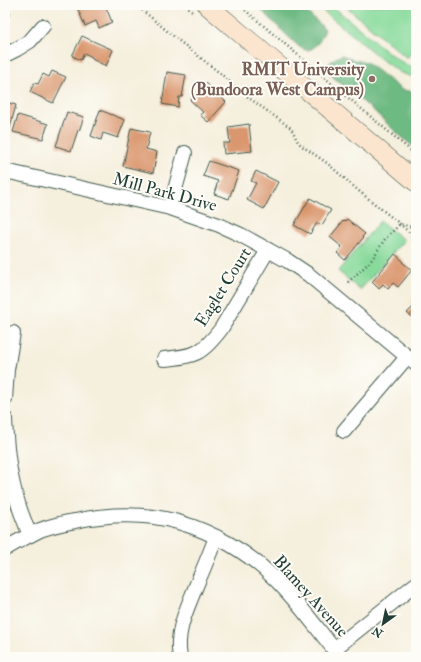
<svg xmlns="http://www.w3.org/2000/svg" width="421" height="662" viewBox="0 0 421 662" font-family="'IM FELL Double Pica',serif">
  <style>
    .green { fill: #88da9b; stroke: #548c68 }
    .forest { fill: #6eba83; stroke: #467c5c }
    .building { fill: #da976e }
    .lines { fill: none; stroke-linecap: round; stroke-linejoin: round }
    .street-casing { stroke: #3f584d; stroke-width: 16 }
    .secondary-casing { stroke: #3f584d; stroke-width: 20 }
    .path { stroke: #3f584d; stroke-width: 2.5; stroke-dasharray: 1 3; stroke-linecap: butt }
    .street { stroke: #fff; stroke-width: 14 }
    .secondary { stroke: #fce5cf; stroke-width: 19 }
    .education-dot { fill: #8d6e63; stroke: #fdfcf7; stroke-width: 1.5 }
    .labels { text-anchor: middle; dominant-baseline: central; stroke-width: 4; stroke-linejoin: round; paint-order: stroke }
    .education-label { font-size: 17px; font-weight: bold; fill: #785e54; stroke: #fdfcf7; text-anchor: end }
    .street-label { font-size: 17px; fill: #1f3d34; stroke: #fdfcf7 }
  </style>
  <rect width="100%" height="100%" fill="#fdfcf7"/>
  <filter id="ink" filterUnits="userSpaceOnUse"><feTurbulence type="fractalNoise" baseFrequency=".025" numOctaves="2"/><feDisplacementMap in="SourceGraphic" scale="8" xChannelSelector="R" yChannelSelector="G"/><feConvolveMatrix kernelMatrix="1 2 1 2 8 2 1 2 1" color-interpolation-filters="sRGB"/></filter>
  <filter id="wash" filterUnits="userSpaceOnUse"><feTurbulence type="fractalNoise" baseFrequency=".012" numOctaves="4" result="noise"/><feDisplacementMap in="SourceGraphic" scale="16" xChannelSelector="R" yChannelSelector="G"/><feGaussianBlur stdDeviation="0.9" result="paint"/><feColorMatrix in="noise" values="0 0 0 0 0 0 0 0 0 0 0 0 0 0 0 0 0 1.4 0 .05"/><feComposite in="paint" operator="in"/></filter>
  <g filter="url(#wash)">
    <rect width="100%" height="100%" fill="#f5efdd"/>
    <g class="green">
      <polygon points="316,5 331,5 390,54 405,64 416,68 416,78 401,73 386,63"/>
      <polygon points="344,5 416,5 416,47 407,58"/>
      <polygon points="380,221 404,240 360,290 338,271"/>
    </g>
    <g class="forest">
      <path d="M256,5h43l26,24c-2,7 -9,21 -18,21 -3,0 -6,-2 -9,-4z"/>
      <path d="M342,55l12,5 12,2 36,28 14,2v57l-19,-16 -23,-22 -47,-39 -1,-4c4,-7 9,-10 16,-13z"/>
    </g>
    <g id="blocks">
      <g class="building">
        <polygon points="81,5 105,5 112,22 99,28 96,21 85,26 77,7"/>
        <polygon points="5,9 11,14 5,20"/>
        <polygon points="82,36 113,50 106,66 92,59 92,57 84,53 81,60 72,56"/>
        <polygon points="52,71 66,77 53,103 30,92 34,83 38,84 43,74 49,77"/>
        <polygon points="167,72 186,75 182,97 179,97 178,107 162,104"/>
        <polygon points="206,83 226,102 208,122 200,115 203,112 190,100"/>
        <polygon points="5,102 16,105 8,135 5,134"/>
        <polygon points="100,110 125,120 118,138 103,133 101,140 91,136"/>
        <polygon points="67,112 84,117 79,131 78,130 71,151 56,146"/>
        <polygon points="18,115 48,124 43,139 13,132"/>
        <polygon points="249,124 252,151 224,154 223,143 230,143 228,127"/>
        <polygon points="131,128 150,132 146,149 157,152 153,173 123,166"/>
        <polygon points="209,161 239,171 229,199 214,194 218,181 203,176"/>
        <polygon points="256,171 278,182 264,209 247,200 256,183 251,181"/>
        <polygon points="310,198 331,210 322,225 317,223 310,234 294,225"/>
        <polygon points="347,219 365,234 362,237 363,238 345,260 337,253 342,247 330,237 343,221 344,222"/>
        <polygon points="395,254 403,261 402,262 412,270 398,287 393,283 388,289 383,284 379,289 372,282"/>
        <polygon points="416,297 416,320 407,313 415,305 412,302"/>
      </g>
    </g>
  </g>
  <g filter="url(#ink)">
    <use href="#blocks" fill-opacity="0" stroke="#3f584d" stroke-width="1"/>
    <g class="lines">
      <defs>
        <g id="street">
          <polyline points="5,55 17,49 30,41 43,26"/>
          <polyline points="5,171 170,208 219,225 241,235 288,261 309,275 416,364"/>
          <polyline points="170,208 185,153"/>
          <path d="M164,359c32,-3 38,-5 57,-30l47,-79"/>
          <polyline points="5,399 7,370 13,333"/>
          <path d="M5,418c1,28 4,58 13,85 3,11 8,22 12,32"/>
          <polyline points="344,431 407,357"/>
          <path d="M5,549c11,-7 23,-13 35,-19 11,-4 23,-7 35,-9 33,-7 70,-8 103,1 35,10 70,30 96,56 24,23 45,53 66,79"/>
          <polyline points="334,649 416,584"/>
          <path d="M180,657c-5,-25 7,-48 16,-71 7,-16 14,-33 20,-49"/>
        </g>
        <polyline id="secondary" points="207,5 416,182"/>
      </defs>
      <use href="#street" class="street-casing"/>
      <use href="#secondary" class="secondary-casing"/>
      <g class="path">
        <polyline points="136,5 178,40 221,74 249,98 291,128 298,142 302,146 327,163 360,192 400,224 416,239"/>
        <polyline points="185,5 192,11"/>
        <polyline points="239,5 416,155"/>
        <polyline points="348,282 369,263 373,258 381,245 386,238 400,224 416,228"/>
      </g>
      <use href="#street" class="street"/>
      <use href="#secondary" class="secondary"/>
    </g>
  </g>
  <circle class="education-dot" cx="372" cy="79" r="4"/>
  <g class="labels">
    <g class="education-label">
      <text x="364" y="69">RMIT University<tspan x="364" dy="20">(Bundoora West Campus)</tspan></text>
    </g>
    <g class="street-label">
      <text transform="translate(165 192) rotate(15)">Mill Park Drive</text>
      <text transform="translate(223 287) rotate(-58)">Eaglet Court</text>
      <text transform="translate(311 596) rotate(48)">Blamey Avenue</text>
    </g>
  </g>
  <rect width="421" height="662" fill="none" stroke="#fdfcf7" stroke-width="20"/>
  <g transform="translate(383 624) rotate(213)" stroke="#fdfcf7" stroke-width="3" paint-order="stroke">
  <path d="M0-3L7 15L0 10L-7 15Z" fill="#1f3d34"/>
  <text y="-6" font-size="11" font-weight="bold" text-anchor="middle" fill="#1f3d34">N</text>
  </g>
</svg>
